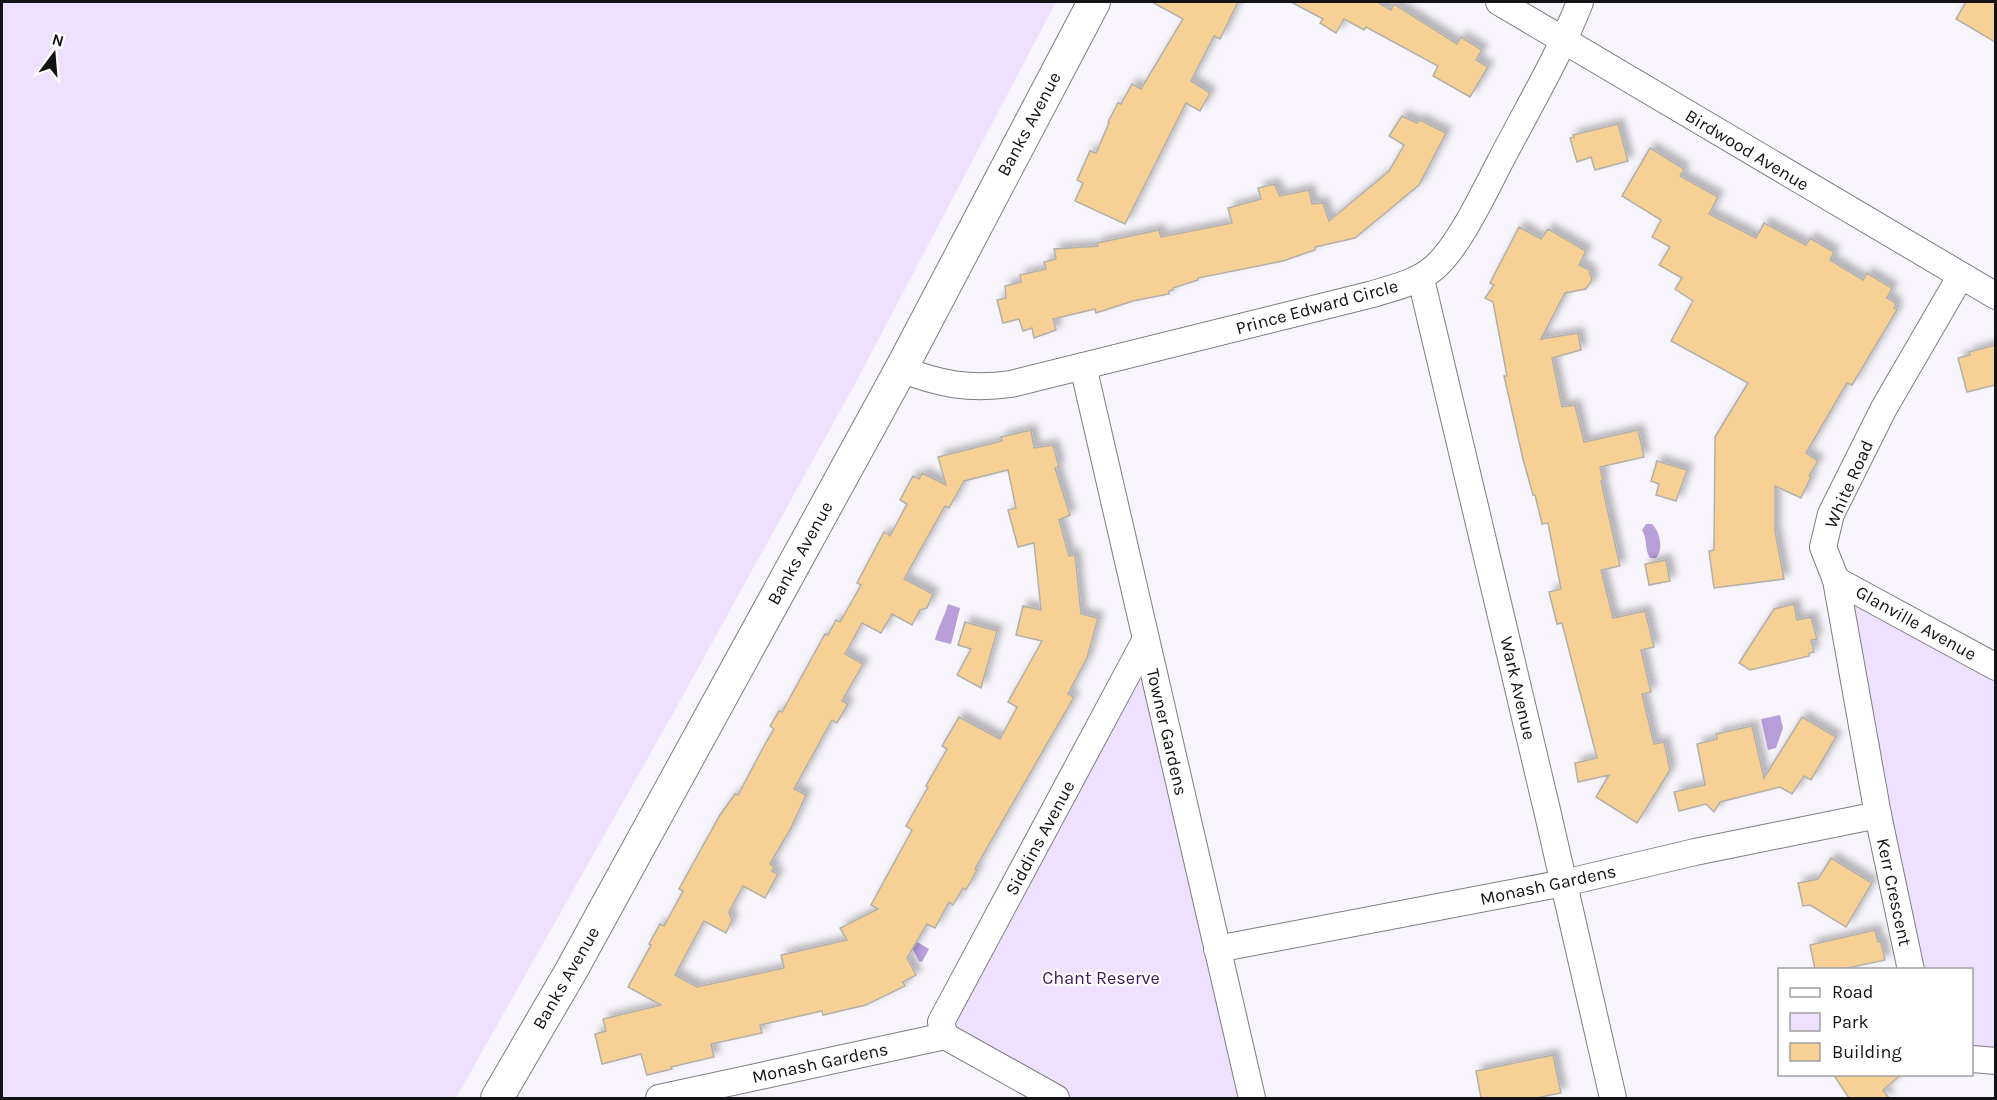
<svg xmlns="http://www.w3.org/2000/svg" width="1997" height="1100" viewBox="0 0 1997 1100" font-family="Karla,sans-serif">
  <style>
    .green { fill: #ede1ff }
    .water { fill: #b89fda }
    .building { fill: #f6d095; stroke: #b3b0ab; stroke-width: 1.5; fill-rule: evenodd; filter: url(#shadow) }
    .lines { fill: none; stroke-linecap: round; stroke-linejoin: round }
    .minor-casing { stroke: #7e7d81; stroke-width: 28 }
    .tertiary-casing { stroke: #7e7d81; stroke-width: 34 }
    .minor { stroke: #fff; stroke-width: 26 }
    .tertiary { stroke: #fff; stroke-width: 32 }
    .labels { text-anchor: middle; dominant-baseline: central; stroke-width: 4.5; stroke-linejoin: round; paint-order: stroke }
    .street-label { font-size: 18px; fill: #131214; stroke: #fff }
    .park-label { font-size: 18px; fill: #3a165b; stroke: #fff }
  </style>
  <defs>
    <filter id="shadow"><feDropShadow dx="5.5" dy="-5.5" stdDeviation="3" flood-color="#0004"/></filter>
  </defs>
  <rect width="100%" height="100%" fill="#f7f5fb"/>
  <g class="green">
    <polygon points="2,2 1056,2 856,382 680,701 456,1098 2,1098"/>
    <polygon points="1836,580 1995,667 1995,1061 1972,1059 1972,970 1911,969"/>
    <polygon points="1145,641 1252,1098 1056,1098 945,1036"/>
  </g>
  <g class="water">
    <path d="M1646,524h6c8,8 12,25 4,34h-6c-6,-9 -2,-18 -8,-28z"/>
    <path d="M948,604l12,4 -9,36 -16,-4c3,-13 9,-22 13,-36z"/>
    <polygon points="1780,715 1783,728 1776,748 1768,750 1761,719"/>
    <polygon points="895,929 929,949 922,962 919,961 911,946"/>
  </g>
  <g class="building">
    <polygon points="1152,2 1238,2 1220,39 1214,36 1191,81 1210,93 1200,111 1186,103 1125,224 1075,201 1083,183 1077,180 1090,151 1096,153 1109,123 1108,122 1118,103 1121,104 1132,84 1141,89 1183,19"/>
    <polygon points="1291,2 1377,2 1391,10 1394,4 1457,44 1461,37 1482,50 1476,60 1488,67 1470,97 1433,76 1438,66 1366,27 1364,30 1344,19 1336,33 1320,23 1323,19"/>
    <polygon points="1966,2 1995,2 1995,42 1956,19"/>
    <polygon points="1402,116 1417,123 1420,120 1446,133 1419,185 1355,238 1315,247 1315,250 1283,261 1198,278 1198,280 1173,288 1173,290 1169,291 1169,294 1133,301 1096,313 1095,309 1053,319 1056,330 1034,338 1032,328 1023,331 1019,319 1003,323 997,300 1006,298 1005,286 1021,282 1020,275 1046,269 1044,262 1056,259 1054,249 1098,246 1097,243 1159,230 1161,237 1232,223 1228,208 1261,199 1258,188 1274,184 1280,196 1309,190 1312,204 1323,203 1329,221 1389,171 1404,145 1389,136"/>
    <polygon points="1618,124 1628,161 1595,170 1591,157 1577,162 1570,138 1574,137 1573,135"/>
    <polygon points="1650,148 1684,169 1680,176 1718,197 1709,214 1756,238 1764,223 1806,245 1810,238 1834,252 1830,260 1863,280 1867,273 1892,288 1887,298 1896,303 1894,308 1897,310 1852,385 1847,383 1806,453 1818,461 1809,476 1811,477 1801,498 1775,486 1775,531 1784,579 1714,588 1709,551 1714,550 1715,437 1748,383 1671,341 1693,301 1675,289 1682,278 1659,265 1670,247 1652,237 1661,220 1622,196"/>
    <polygon points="1519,227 1541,239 1548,229 1586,251 1579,265 1589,270 1592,280 1586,289 1565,293 1541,339 1578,333 1581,350 1552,358 1562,407 1575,405 1584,442 1638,430 1644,457 1600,467 1603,480 1601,481 1620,566 1601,570 1613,618 1645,611 1654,647 1641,650 1651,692 1642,694 1654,744 1664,742 1670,770 1637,823 1596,797 1609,775 1578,782 1575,763 1597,758 1562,623 1557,624 1549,592 1561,589 1548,523 1542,524 1535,495 1533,495 1523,459 1504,376 1507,376 1493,302 1485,298 1494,285 1490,283"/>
    <polygon points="1995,345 1995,385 1967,392 1958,358 1970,355 1969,352"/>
    <path d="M1031,430l3,18 19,-3 6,22 -4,1 15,47 -11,5 10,36 6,-1 6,59 17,4 -11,40 -19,36 6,3 -99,172 2,1 -11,20 -3,-2 -10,17 -4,-3 -14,26 -8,-4 -20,34 9,17 -13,7 2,4 -39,19 -43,10 -1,-4 -9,2 -53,12 2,8 -51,11 3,13 -43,10 1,2 -25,6 -6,-21 -39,10 -7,-30 11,-3 -3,-12 58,-14 -33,-18 23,-42 -2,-1 11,-20 4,2 19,-35 -4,-2 41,-74 15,-21 3,1 27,-51 9,-15 -4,-3 9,-15 3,1 43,-78 3,1 8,-15 4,2 21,-37 -4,-2 27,-51 6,4 17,-32 -7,-4 13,-24 6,3 3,-6 24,12 -8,-28 64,-16 -1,-4zM1008,470l8,38 -8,2 10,37 16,-4 7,67 -18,-4 -7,29 26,6 -34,61 9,5 -17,32 -41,-22 -17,29 5,3 -21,37 2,1 -22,39 6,4 -41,75 7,4 -38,19 7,12 -66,15 3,13 -87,19 -22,-12 29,-54 22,12 6,-13 -3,-8 14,-26 22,12 13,-24 -6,-3 2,-5 -4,-2 21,-36 15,-33 -12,-6 38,-69 5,3 11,-19 -6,-3 21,-37 -18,-10 17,-31 19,10 11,-19 20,11 8,-15 7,-2 6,-14 -29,-15 41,-73 4,2 15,-27z"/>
    <polygon points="1657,461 1687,470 1676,501 1656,495 1659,484 1651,481"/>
    <polygon points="1666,560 1670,581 1649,585 1645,564"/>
    <polygon points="1794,604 1797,620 1811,617 1817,639 1811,640 1814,652 1809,653 1809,656 1750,670 1739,663 1774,609"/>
    <polygon points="965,622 997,631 981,688 957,675 971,649 958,645"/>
    <polygon points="1802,717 1836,737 1811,780 1804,776 1792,794 1780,787 1720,802 1714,812 1706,804 1679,811 1674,792 1705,785 1697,744 1717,739 1716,734 1752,726 1764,778"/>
    <polygon points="1831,858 1872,883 1846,927 1810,905 1803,906 1798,883 1818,879"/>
    <polygon points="1875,930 1878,942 1881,942 1885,960 1843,969 1815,969 1810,945"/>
    <polygon points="1553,1055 1561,1093 1536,1098 1481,1098 1476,1071"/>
    <polygon points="1833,1074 1902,1074 1883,1090 1889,1098 1849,1098"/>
  </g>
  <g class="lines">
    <defs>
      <g id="minor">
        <polyline points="1499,2 1996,296"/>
        <polyline points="1421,279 1547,810 1613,1098"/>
        <polyline points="1083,366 1252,1098"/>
        <path d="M901,369c38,15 69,21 110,15l362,-90c22,-7 44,-11 62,-27 25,-22 51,-79 67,-109 27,-52 57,-102 78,-156"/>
        <polyline points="1836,580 1996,667"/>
        <polyline points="1217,949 1564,883 1695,852 1878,815"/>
        <polyline points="1911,970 1878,815 1836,580 1823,547 1831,514 1884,408 1960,277"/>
        <polyline points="945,1036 941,1022 1145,641"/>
        <polyline points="945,1036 1056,1098"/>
        <polyline points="1972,1059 1996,1061"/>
        <polyline points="659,1098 945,1036"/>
      </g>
      <polyline id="tertiary" points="497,1098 571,971 901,369 1094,2"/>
    </defs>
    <use href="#minor" class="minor-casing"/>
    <use href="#tertiary" class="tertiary-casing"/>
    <use href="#minor" class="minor"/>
    <use href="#tertiary" class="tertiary"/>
  </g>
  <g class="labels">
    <g class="street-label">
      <text transform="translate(1029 124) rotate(-62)">Banks Avenue</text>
      <text transform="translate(1747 150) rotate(31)">Birdwood Avenue</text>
      <text transform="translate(1317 307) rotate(-15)">Prince Edward Circle</text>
      <text transform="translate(1849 484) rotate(-66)">White Road</text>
      <text transform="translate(800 553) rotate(-61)">Banks Avenue</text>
      <text transform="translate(1916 623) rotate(29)">Glanville Avenue</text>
      <text transform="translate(1518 688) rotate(77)">Wark Avenue</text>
      <text transform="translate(1167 732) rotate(77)">Towner Gardens</text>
      <text transform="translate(1040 838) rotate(-62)">Siddins Avenue</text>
      <text transform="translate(1548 885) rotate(-12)">Monash Gardens</text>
      <text transform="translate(1894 892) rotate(78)">Kerr Crescent</text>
      <text transform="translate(566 978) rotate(-60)">Banks Avenue</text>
      <text transform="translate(820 1063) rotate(-12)">Monash Gardens</text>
    </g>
    <g class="park-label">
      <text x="1101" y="978">Chant Reserve</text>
    </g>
  </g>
  <rect width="1997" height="1100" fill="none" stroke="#131214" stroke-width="6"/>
  <rect x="1778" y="968" width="195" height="108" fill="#ffffff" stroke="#a1a0a1" stroke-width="1.5"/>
  <rect x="1790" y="988" width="30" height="9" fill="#ffffff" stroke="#a1a0a1" stroke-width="1.5"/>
  <text x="1832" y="998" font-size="18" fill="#131214">Road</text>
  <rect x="1790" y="1013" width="30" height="18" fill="#ede1ff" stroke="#a1a0a1" stroke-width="1.5"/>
  <text x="1832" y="1028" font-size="18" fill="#131214">Park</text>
  <rect x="1790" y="1043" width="30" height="18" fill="#f6d095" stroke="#a1a0a1" stroke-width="1.5"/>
  <text x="1832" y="1058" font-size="18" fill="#131214">Building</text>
  <g transform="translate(54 54) rotate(16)" stroke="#ffffff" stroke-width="4.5" paint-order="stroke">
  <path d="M0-4.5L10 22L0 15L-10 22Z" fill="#131214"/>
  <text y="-9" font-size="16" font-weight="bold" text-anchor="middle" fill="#131214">N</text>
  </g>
</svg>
